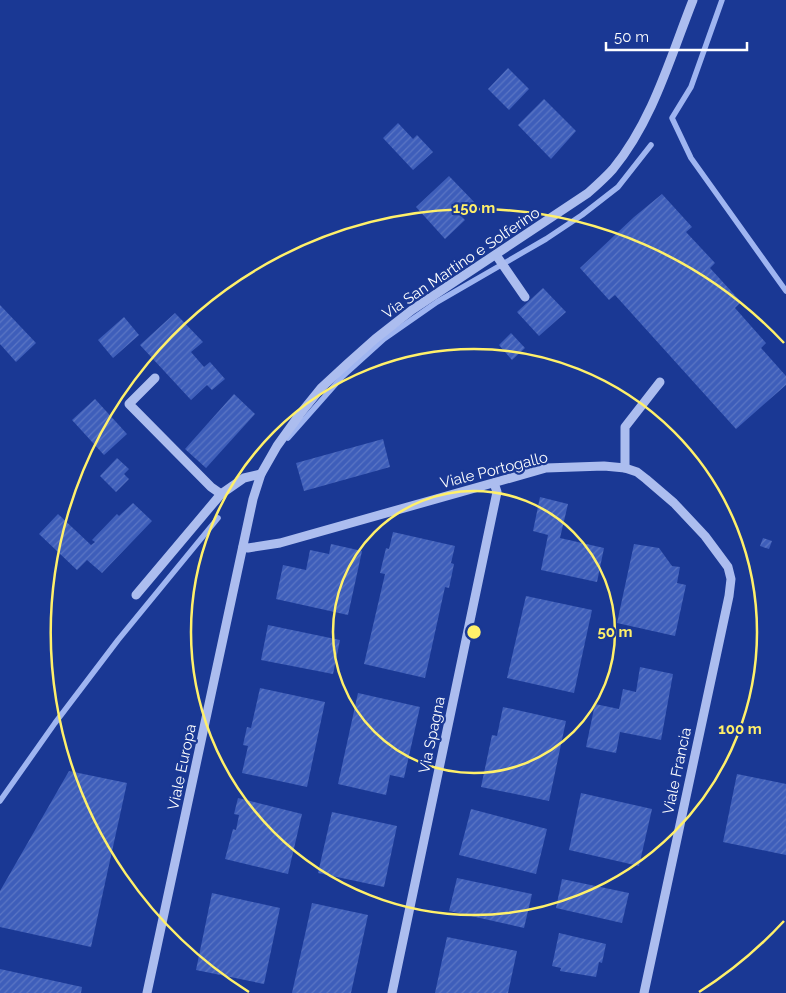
<svg xmlns="http://www.w3.org/2000/svg" width="786" height="993" viewBox="0 0 786 993" font-family="Raleway,sans-serif">
  <style>
    .lines { fill: none; stroke-linecap: round; stroke-linejoin: round }
    .stream { stroke: #9fb5f1; stroke-width: 5.5 }
    .building { fill: url(#building-hatch) }
    .minor { stroke: #acbdef; stroke-width: 9 }
    .ring { fill: none; stroke: #fff06a; stroke-width: 2.5 }
    .labels { text-anchor: middle; dominant-baseline: central; stroke-width: 4.5; stroke-linejoin: round; paint-order: stroke }
    .street-label { font-size: 15px; fill: #fff; stroke: #1a3894 }
    .centre { fill: #fff06a; stroke: #1a3894; stroke-width: 2.5 }
    .ring-label { font-size: 15px; text-anchor: middle; font-weight: bold; fill: #fff06a; stroke: #1a3894; stroke-width: 4.5; stroke-linejoin: round; paint-order: stroke }
  </style>
  <defs>
    <pattern id="building-hatch" width="6" height="6" patternUnits="userSpaceOnUse" patternTransform="scale(1.25)"><rect width="6" height="6" fill="#3e5eba"/><path d="M-1 1l2-2M0 6l6-6M5 7l2-2" fill="none" stroke="#5b76c4"/></pattern>
  </defs>
  <rect width="100%" height="100%" fill="#1a3894"/>
  <g class="lines">
    <g class="stream">
      <polyline points="722,0 691,87 672,118 691,158 786,291"/>
      <polyline points="288,438 342,377 384,339 437,302 546,239 582,215 618,187 651,145"/>
      <polyline points="0,801 55,723 118,640 218,518"/>
    </g>
  </g>
  <g class="building">
    <polygon points="508,68 529,89 509,110 488,89"/>
    <polygon points="544,99 576,131 551,159 518,125"/>
    <polygon points="398,123 413,139 417,135 433,152 413,170 383,138"/>
    <polygon points="449,176 476,204 462,217 465,220 445,239 416,207"/>
    <polygon points="662,194 692,227 686,232 715,263 710,268 741,302 735,308 766,343 761,348 786,376 786,385 736,429 615,295 609,300 580,268 634,217"/>
    <polygon points="543,288 566,312 539,336 517,312"/>
    <polygon points="0,305 36,343 16,362 0,344"/>
    <polygon points="175,313 203,342 191,352 204,367 210,362 225,379 212,390 207,385 191,400 140,345"/>
    <polygon points="124,317 139,335 113,358 98,340"/>
    <polygon points="511,333 525,348 512,360 499,345"/>
    <polygon points="234,394 255,414 206,468 185,449"/>
    <polygon points="95,399 127,434 104,455 72,420"/>
    <polygon points="383,439 390,467 304,491 296,463"/>
    <polygon points="117,458 129,469 124,474 129,479 116,492 100,476"/>
    <polygon points="540,497 568,504 560,538 604,548 597,582 541,570 548,535 533,531"/>
    <polygon points="133,503 152,521 102,573 87,560 77,570 39,534 58,514 91,545 95,542 92,540 117,514 119,516"/>
    <polygon points="393,532 455,546 451,563 454,564 449,588 445,587 425,678 364,664 385,574 380,573 386,548 389,549"/>
    <polygon points="763,538 772,541 769,549 760,546"/>
    <polygon points="331,544 362,551 348,615 276,599 283,565 306,570 310,550 329,554"/>
    <polygon points="634,544 659,548 672,566 680,567 677,583 686,585 675,636 617,623"/>
    <polygon points="526,596 592,610 574,693 507,678"/>
    <polygon points="268,625 340,640 333,674 261,660"/>
    <polygon points="640,667 673,674 661,740 620,732 616,753 586,747 595,704 619,709 623,689 636,692"/>
    <polygon points="260,688 325,702 307,787 242,773 248,746 243,745 247,727 251,728"/>
    <polygon points="358,693 420,707 404,778 390,775 386,795 338,784"/>
    <polygon points="503,707 566,721 549,801 481,787 492,735 497,736"/>
    <polygon points="69,771 127,783 91,947 0,927 0,891"/>
    <polygon points="737,774 786,784 786,855 723,842"/>
    <polygon points="581,793 652,809 639,866 569,850"/>
    <polygon points="238,798 302,814 288,874 225,859 233,829 236,830 239,815 234,814"/>
    <polygon points="471,809 547,829 536,874 459,855"/>
    <polygon points="332,812 397,826 384,887 318,873"/>
    <polygon points="457,878 532,894 524,928 449,911"/>
    <polygon points="562,879 629,893 622,923 556,908"/>
    <polygon points="212,893 280,908 264,984 196,970"/>
    <polygon points="312,903 368,915 351,993 292,993"/>
    <polygon points="559,933 606,944 602,963 599,962 596,977 560,971 561,968 552,966"/>
    <polygon points="447,937 517,951 508,993 435,993"/>
    <polygon points="0,969 82,987 81,993 0,993"/>
  </g>
  <g class="lines">
    <g class="minor">
      <polyline points="496,255 525,297"/>
      <polyline points="155,378 129,404 211,487 221,494"/>
      <polyline points="625,468 625,427 660,382"/>
      <polyline points="243,547 248,548 280,543 546,468 604,466 625,468 637,472 646,479 674,503 705,536 728,567 731,579 729,596 644,993"/>
      <polyline points="136,595 221,494 244,478 261,474"/>
      <path d="M147,993l106,-494 8,-25 16,-28 23,-32 21,-26 26,-24 28,-25 37,-29 176,-117c9,-8 18,-16 25,-24 40,-49 57,-111 80,-169"/>
      <polyline points="392,993 497,492 494,483"/>
    </g>
  </g>
  <g class="ring">
    <circle cx="474" cy="632" r="141"/>
    <circle cx="474" cy="632" r="283"/>
    <path d="M784 921A424 424 0 0 1 699 992M249 992A424 424 0 1 1 784 343"/>
  </g>
  <g class="labels">
    <g class="street-label">
      <text transform="translate(461 263) rotate(-34)">Via San Martino e Solferino</text>
      <text transform="translate(494 470) rotate(-14)">Viale Portogallo</text>
      <text transform="translate(432 735) rotate(-78)">Via Spagna</text>
      <text transform="translate(182 767) rotate(-78)">Viale Europa</text>
      <text transform="translate(677 771) rotate(-78)">Viale Francia</text>
    </g>
  </g>
  <circle cx="474" cy="632" r="8" class="centre"/>
  <g class="ring-label">
    <text x="474" y="213">150 m</text>
    <text x="615" y="637">50 m</text>
    <text x="740" y="734">100 m</text>
  </g>
  <path d="M606 42v8h141v-8" fill="none" stroke="#ffffff" stroke-width="2.5"/>
  <text x="614" y="42" font-size="15" fill="#ffffff" stroke="#1a3894" stroke-width="4" paint-order="stroke">50 m</text>
</svg>
